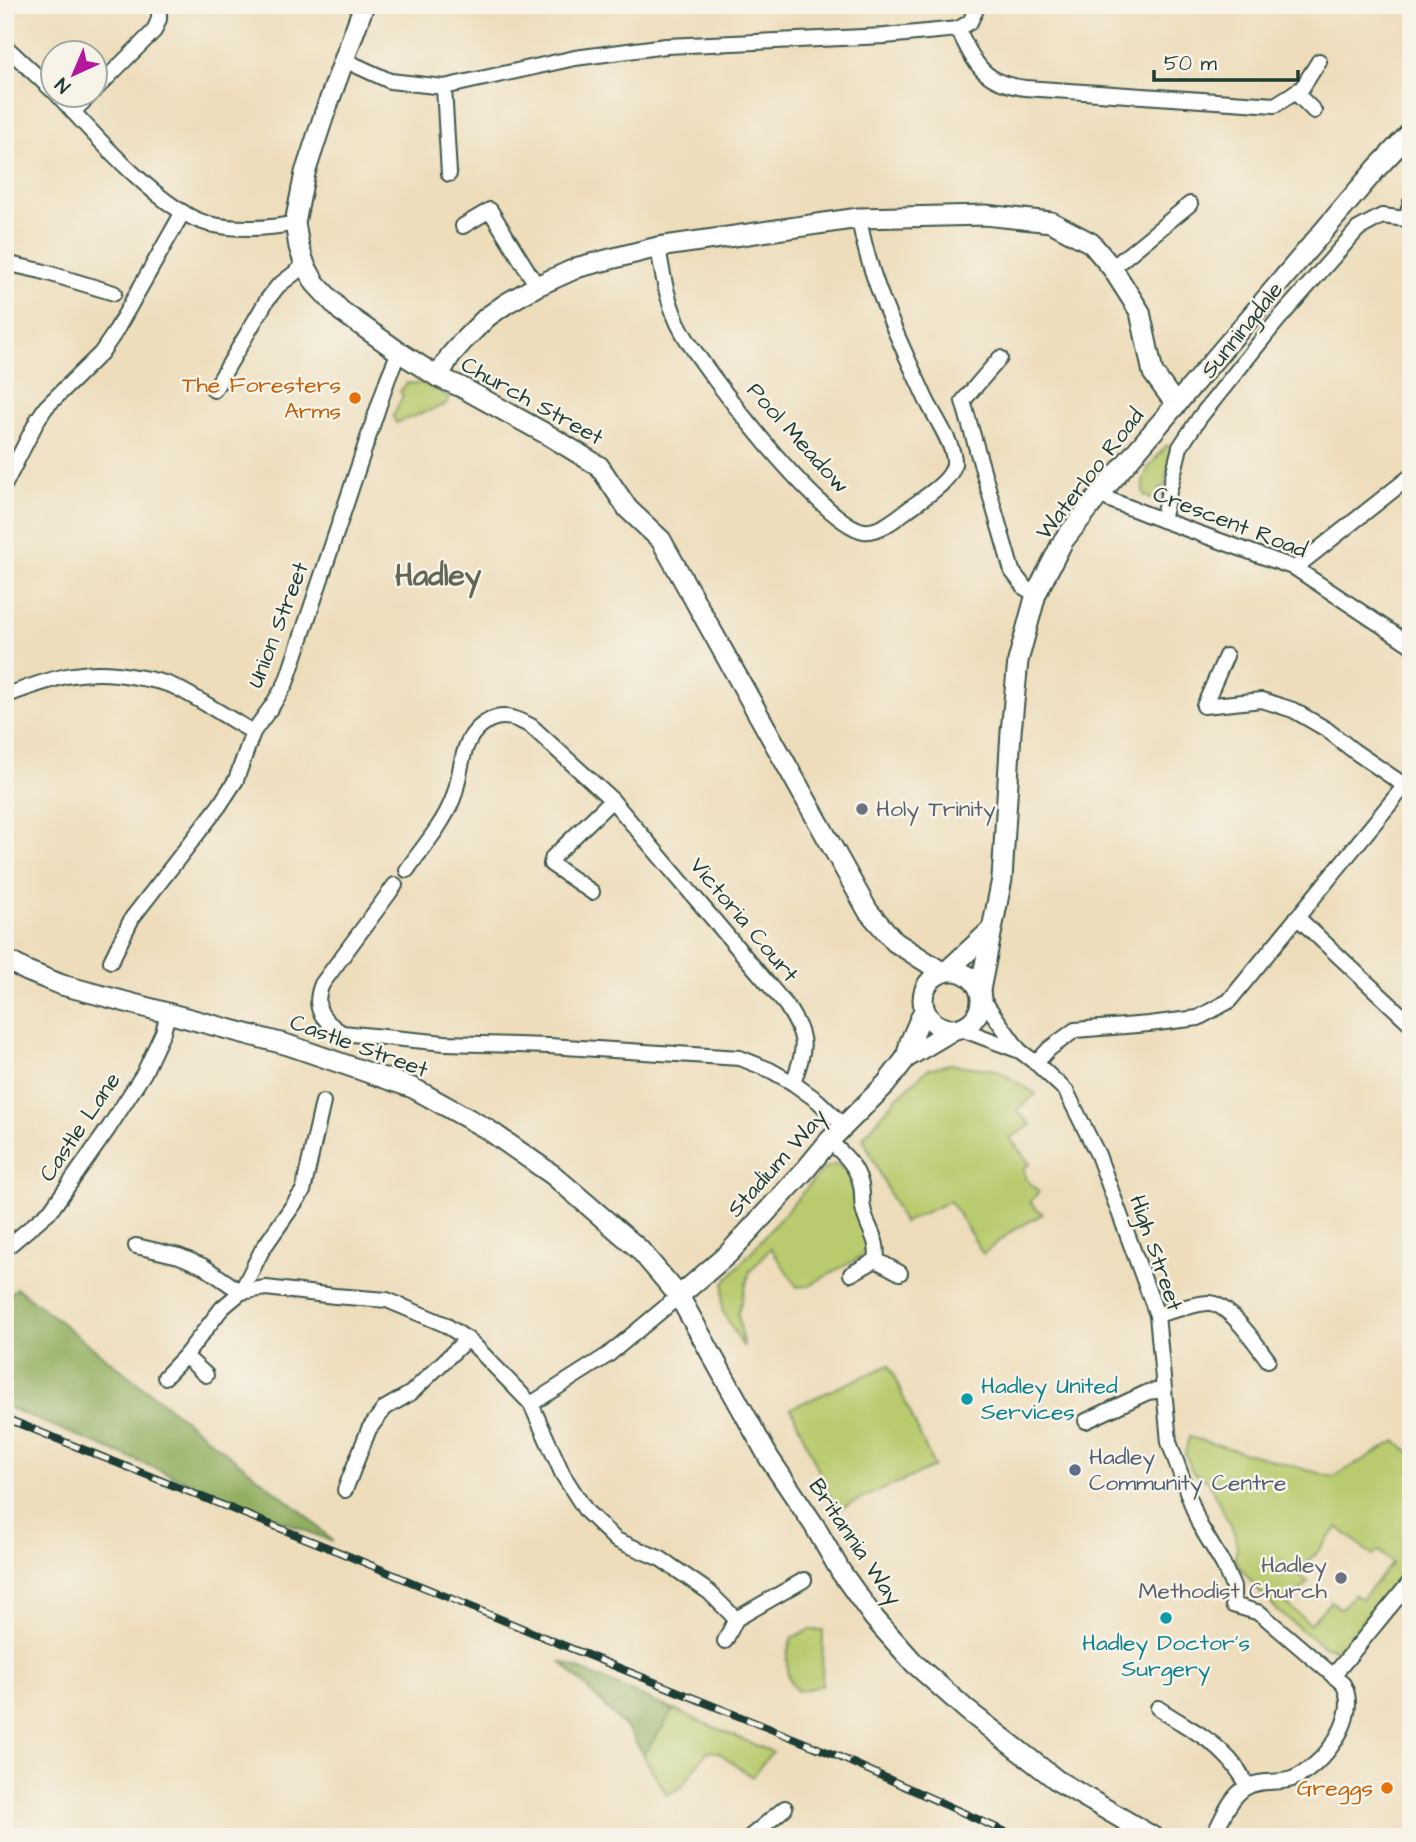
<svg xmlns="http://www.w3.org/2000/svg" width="1416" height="1842" viewBox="0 0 1416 1842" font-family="'Architects Daughter',sans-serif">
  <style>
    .green { fill: #b9cb6e; stroke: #6c8451; stroke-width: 2; fill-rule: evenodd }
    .forest { fill: #92af61; stroke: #58764a; stroke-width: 2 }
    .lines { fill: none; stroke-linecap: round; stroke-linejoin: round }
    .minor-casing { stroke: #3e5548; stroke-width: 18 }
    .tertiary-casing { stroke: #3e5548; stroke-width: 23 }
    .minor { stroke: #fff; stroke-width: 14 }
    .tertiary { stroke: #fff; stroke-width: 19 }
    .rail-casing { stroke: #1f3d34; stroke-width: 8 }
    .rail { stroke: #f7f3e8; stroke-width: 5; stroke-dasharray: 16; stroke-linecap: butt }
    .food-dot { fill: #e8710a; stroke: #f7f3e8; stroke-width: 2.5 }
    .worship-dot { fill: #6b7280; stroke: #f7f3e8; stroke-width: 2.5 }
    .culture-dot { fill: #0f9aa8; stroke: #f7f3e8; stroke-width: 2.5 }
    .service-dot { fill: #5c6f8a; stroke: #f7f3e8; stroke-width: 2.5 }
    .labels { text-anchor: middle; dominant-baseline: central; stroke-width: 5; stroke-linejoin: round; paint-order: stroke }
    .street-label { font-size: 23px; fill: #1f3d34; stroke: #f7f3e8 }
    .food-label { font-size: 23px; fill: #c56008; stroke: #f7f3e8; text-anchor: end }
    .worship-label { font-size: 23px; fill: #5b616d; stroke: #f7f3e8; text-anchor: start }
    .culture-label { font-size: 23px; fill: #0d838f; stroke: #f7f3e8; text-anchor: start }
    .service-label { font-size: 23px; fill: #4e5e75; stroke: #f7f3e8; text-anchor: start }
    .district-label { font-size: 30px; font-weight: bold; fill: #636854; stroke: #f7f3e8 }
  </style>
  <rect width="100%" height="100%" fill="#f7f3e8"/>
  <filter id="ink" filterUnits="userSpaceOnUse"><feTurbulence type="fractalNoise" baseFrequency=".0143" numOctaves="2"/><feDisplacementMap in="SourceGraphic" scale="14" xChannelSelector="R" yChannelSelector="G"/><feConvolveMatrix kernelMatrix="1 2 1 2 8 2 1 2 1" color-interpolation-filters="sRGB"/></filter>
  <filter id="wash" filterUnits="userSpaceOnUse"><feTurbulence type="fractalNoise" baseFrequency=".00686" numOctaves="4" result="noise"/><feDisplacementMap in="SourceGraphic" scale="28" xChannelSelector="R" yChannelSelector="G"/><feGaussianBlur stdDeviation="1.57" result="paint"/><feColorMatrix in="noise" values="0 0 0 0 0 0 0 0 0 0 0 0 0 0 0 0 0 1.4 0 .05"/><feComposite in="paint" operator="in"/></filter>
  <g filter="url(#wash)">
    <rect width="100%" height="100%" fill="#edddbb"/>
    <g class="green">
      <polygon points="407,383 425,384 450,398 445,405 396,423 393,416 403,396 400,391"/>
      <path d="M1167,445l5,3 -8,41 -4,-1 -4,11h-4l-8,-4c-6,-21 11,-35 23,-50z"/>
      <polygon points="949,1064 997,1070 1036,1094 1017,1110 1031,1125 1010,1138 1030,1164 1024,1167 1025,1178 1039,1192 1030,1202 1043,1214 1012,1231 983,1254 950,1201 903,1223 863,1138 897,1097 928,1069"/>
      <polygon points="836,1164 848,1172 867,1247 860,1257 808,1286 797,1287 771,1248 750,1271 738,1313 744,1348 722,1310 724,1283 823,1169"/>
      <polygon points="889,1365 934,1467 836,1510 791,1408"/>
      <path d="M1189,1437l144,40 63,-36 15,12v109l-68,83 -7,4 -12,-2 -45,-35 -22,-23 -23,-30 3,-10 -2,-14 -27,-54 -15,-8 -8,-20zM1338,1527l35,29 6,-5 13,12 -30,36 -8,-5 -13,15 -10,-8 -21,23 -22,-19 20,-23 -10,-8z"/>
      <path d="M809,1630h14l-1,56 -25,5c-14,-14 -12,-36 -5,-53z"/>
      <polygon points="674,1710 772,1752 752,1777 718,1752 707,1751 682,1787 667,1795 643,1755"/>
    </g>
    <g class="forest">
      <polygon points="17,1288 306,1515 333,1542 5,1406 5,1298"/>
      <polygon points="560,1661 674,1710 643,1755 630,1732"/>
    </g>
  </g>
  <g filter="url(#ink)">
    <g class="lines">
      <defs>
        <g id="minor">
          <path d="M958,29c17,35 25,54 67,59l250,17 27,-17 17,-27"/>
          <polyline points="5,46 52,90"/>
          <polyline points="344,60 390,81 444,87 575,58 666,46 885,36 958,29 970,22 978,5"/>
          <polyline points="444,87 449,174"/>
          <polyline points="94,91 154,31 159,19 159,5"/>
          <polyline points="1295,92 1314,111"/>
          <path d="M57,94c33,36 105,119 152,130 27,6 60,5 86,-1"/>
          <polyline points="73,112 91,94"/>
          <polyline points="1406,219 1411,202"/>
          <polyline points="463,226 490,210 537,286"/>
          <path d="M658,247c5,30 10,60 25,86 23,40 140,192 181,198 16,2 34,-14 46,-23 13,-10 42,-27 44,-44 2,-17 -22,-51 -29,-67 -26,-57 -56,-118 -66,-179"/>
          <polyline points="5,263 41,271 114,293"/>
          <polyline points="1112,268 1190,204"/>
          <polyline points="1000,358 963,401 1012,571 1025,588 1036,594"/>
          <polyline points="214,390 267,300 278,286 305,265"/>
          <polyline points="5,484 38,419 46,407 101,353 114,334 183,212"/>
          <polyline points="1100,494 1110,500 1162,520 1295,568 1411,645"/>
          <polyline points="1162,520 1180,447 1200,417 1277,321 1358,229 1382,216 1406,219 1411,222"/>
          <polyline points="1295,568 1411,476"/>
          <polyline points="1226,656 1204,706 1262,700 1293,710 1326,729 1354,751 1404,785"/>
          <path d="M5,696c48,-18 79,-30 131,-19 13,2 25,4 37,9 27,13 53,31 80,46"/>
          <path d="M612,800l174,205c22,34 20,41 7,78"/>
          <path d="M407,870c15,-22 35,-44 45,-69 12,-28 5,-65 38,-81 15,-7 27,-1 41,6l81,74 -59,57 -2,7 41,28"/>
          <path d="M395,885l-73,99c-10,24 0,36 20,49l103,10 104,3 191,12 30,12 23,13 25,18 26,25"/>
          <polyline points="1297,917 1411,1024"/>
          <polyline points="111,961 132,918 219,806 236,780 253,732 272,706 286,683 371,429 388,378 399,352"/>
          <polyline points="981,997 1019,1050"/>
          <path d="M961,1029l59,22 16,12 30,28 32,64 59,160 12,127 30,82 24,40 10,23v18l27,8 83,71c19,32 -21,84 -51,95 -15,5 -33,0 -47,9 -15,9 -24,33 -32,49"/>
          <polyline points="1036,1063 1049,1049 1075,1030 1149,1024 1198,1018 1229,1001 1411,778"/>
          <path d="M829,1141c14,12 28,25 32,44 2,9 0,18 3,27 4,17 16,30 12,48l-25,14"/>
          <polyline points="136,1246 179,1256 203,1266 241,1292 262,1250 303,1191 323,1102"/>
          <polyline points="5,1249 51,1210 108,1129 144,1073 163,1032 168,1014"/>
          <polyline points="876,1260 900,1273"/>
          <path d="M1157,1315c10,-3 45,-13 53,-12 20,2 46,41 58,57"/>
          <polyline points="185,1356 206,1375"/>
          <polyline points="165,1377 185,1356 222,1308 241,1292 266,1288 335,1296 387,1300 444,1324 467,1339 475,1346 531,1404 563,1475 586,1511 616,1540 661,1559 709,1592 736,1619"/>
          <polyline points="531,1404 608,1355 679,1296"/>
          <polyline points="1086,1421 1148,1392 1164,1390"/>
          <polyline points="345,1490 369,1429 385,1408 411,1393 467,1339"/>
          <polyline points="725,1641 736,1619 804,1580"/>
          <polyline points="1333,1676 1411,1581"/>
          <path d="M1158,1708c21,15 48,27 66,46 10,9 17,20 24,32"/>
          <polyline points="750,1837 785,1808"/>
        </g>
        <g id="tertiary">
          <polyline points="364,5 324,115 305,173 295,223 299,247 305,265 315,283 341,311 399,352 438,377 461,387 550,436 599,466 628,509 661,540 868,911 895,942 942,972"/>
          <polyline points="438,377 450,356 464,340 487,317 507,303 537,286 579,267 658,247 859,218 985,215 1051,222 1091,243 1112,268 1140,312 1153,373 1169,395 1178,403"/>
          <polyline points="5,959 27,971 62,985 288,1045 413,1088 487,1129 553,1175 639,1249 679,1296 769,1458 814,1525 841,1572 874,1618 915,1664 968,1711 1058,1781 1153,1837"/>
          <circle cx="952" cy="1000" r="29"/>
          <polyline points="947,971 991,930"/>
          <polyline points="980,990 1002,879 1011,732 1018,661 1036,594 1063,541 1100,494 1377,168 1411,132"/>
          <polyline points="906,1058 910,1042 924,1010"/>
          <polyline points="679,1296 728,1254 806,1169 829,1141 886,1084 906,1058 953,1030"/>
        </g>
      </defs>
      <use href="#minor" class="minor-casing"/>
      <use href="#tertiary" class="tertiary-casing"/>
      <use href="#minor" class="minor"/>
      <use href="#tertiary" class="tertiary"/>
      <defs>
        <polyline id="rail" points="5,1418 339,1552 570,1648 835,1755 1017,1837"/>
      </defs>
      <use href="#rail" class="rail-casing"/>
      <use href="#rail" class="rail"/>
    </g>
  </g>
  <g class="food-dot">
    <circle cx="355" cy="398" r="7"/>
    <circle cx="1387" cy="1788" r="7"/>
  </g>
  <g class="worship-dot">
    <circle cx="862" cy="809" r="7"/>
    <circle cx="1341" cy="1578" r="7"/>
  </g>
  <g class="culture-dot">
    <circle cx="967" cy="1399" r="7"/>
    <circle cx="1166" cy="1618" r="7"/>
  </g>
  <circle class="service-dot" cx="1075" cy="1470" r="7"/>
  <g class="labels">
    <g class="street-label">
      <text transform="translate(1242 330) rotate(-51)">Sunningdale</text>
      <text transform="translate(532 401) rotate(29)">Church Street</text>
      <text transform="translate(798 438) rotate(48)">Pool Meadow</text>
      <text transform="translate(1090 474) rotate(-52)">Waterloo Road</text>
      <text transform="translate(1230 522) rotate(21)">Crescent Road</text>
      <text transform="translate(278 625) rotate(-69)">Union Street</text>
      <text transform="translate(744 920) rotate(50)">Victoria Court</text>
      <text transform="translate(359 1046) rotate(20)">Castle Street</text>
      <text transform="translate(80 1127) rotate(-56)">Castle Lane</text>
      <text transform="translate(777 1163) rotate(-48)">Stadium Way</text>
      <text transform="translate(1156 1253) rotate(71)">High Street</text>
      <text transform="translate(855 1542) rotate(56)">Britannia Way</text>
    </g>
    <g class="food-label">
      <text x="341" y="385">The Foresters<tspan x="341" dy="26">Arms</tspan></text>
      <text x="1373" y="1788">Greggs</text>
    </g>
    <g class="worship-label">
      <text x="876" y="809">Holy Trinity</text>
      <text x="1327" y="1565" text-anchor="end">Hadley<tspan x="1327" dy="26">Methodist Church</tspan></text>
    </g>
    <g class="culture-label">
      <text x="981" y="1386">Hadley United<tspan x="981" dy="26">Services</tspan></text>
      <text x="1166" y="1643" text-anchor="middle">Hadley Doctor's<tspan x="1166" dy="26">Surgery</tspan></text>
    </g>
    <g class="service-label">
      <text x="1089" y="1457">Hadley<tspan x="1089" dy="26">Community Centre</tspan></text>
    </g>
    <g class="district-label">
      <text x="438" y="576">Hadley</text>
    </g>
  </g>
  <rect width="1416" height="1842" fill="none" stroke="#f7f3e8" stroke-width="28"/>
  <g transform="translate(74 74) rotate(224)"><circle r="33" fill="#f7f3e8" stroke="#a1aaa0" stroke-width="2"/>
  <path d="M0-5L12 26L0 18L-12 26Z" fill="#b5179e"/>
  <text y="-10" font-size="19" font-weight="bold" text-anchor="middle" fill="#1f3d34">N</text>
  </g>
  <path d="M1154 70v10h144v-10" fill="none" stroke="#1f3d34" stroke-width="3.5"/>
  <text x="1164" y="70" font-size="21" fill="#1f3d34" stroke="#f7f3e8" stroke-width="5" paint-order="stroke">50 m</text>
</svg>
